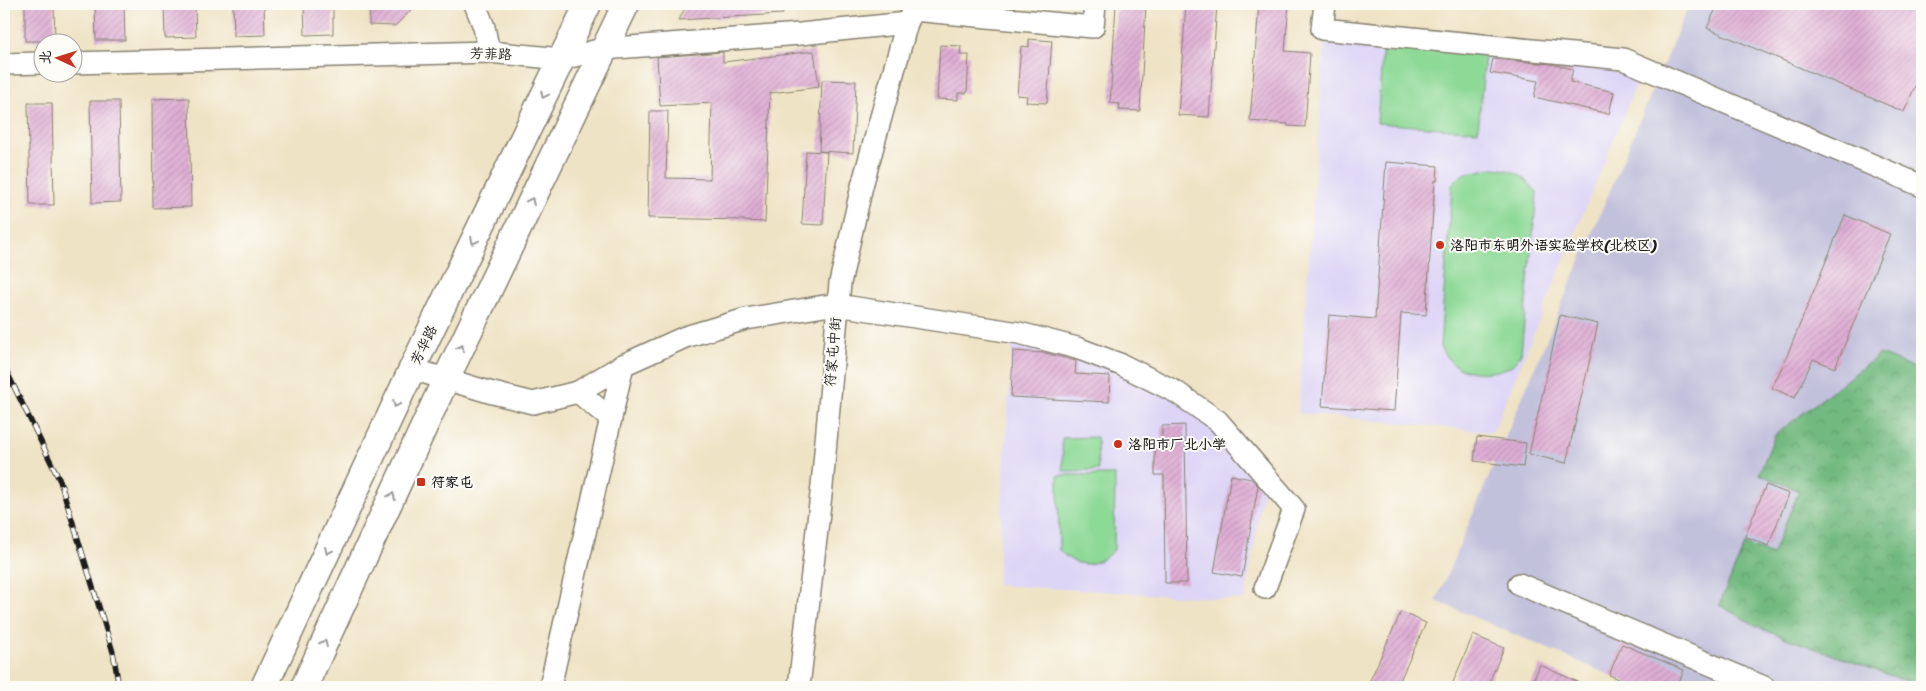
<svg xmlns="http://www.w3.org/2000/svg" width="1926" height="691" viewBox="0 0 1926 691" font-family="Sriracha,'LXGW WenKai TC',sans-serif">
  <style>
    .built { fill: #ddd5f6 }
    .industrial { fill: #c2c1dc }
    .forest { fill: url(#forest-crowns); stroke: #476a4e }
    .garden { fill: #8dd996; stroke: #547a59 }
    .building { fill: url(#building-hatch) }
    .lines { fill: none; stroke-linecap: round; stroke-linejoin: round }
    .minor-casing { stroke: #868070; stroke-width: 24 }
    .major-casing { stroke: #868070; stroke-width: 29 }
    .minor { stroke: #fff; stroke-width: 21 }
    .major { stroke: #fff; stroke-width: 26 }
    .rail-casing { stroke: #1c1c1c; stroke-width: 5.5 }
    .rail { stroke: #fdfcf7; stroke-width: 4; stroke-dasharray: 11; stroke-linecap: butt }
    .oneway { stroke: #999 }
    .poi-dot { fill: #c8321e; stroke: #fdfcf7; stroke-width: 2 }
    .labels { text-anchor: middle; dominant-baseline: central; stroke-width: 4; stroke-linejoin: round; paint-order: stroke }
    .street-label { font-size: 14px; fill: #1c1c1c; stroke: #fdfcf7 }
    .poi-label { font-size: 14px; font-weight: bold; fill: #1c1c1c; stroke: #fdfcf7; text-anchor: start }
  </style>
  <defs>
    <pattern id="forest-crowns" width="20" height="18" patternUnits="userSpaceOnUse" patternTransform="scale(1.25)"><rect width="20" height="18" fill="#72b97f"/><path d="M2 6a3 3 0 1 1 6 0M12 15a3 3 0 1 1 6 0" fill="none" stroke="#629e6d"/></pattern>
    <pattern id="building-hatch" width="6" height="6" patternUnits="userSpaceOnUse" patternTransform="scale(1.25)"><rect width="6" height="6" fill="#deadd4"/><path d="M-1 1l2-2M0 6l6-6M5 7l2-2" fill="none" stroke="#be94b5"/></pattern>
  </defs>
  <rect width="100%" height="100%" fill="#fdfcf7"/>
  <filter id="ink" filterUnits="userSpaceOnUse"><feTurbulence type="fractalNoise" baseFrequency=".02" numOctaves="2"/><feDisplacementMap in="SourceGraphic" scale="10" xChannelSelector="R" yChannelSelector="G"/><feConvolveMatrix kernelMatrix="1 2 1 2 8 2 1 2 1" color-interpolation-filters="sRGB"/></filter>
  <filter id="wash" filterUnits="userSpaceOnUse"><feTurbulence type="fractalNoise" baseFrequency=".0096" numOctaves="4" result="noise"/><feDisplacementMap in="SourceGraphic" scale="20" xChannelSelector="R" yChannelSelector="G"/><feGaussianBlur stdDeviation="1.12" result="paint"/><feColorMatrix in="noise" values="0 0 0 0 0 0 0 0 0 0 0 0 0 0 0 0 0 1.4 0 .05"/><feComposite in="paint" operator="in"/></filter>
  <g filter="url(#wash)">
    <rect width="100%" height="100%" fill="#efe3c5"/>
    <g class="built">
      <polygon points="1325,39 1567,61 1639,78 1493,432 1298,413"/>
      <polygon points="1013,327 1197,408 1265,479 1245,600 997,585"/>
    </g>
    <polygon class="industrial" points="1689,4 1922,4 1922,687 1638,687 1436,601"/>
    <polygon class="forest" points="1880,354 1922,371 1922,687 1764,630 1719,605 1745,544 1772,555 1799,491 1759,474 1775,435"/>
    <g class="garden">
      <polygon points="1383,46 1485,54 1478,131 1377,123"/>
      <path d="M1493,168c22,2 31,7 44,25l-16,160c-3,4 -5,9 -9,12 -13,9 -36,9 -51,4 -10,-4 -16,-14 -21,-22l12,-162 11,-11z"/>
      <polygon points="1097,437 1098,470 1063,471 1062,438"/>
      <path d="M1058,475h57l-1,75c-18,17 -37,20 -55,0z"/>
    </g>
    <g id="blocks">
      <g class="building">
        <polygon points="25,4 54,4 55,41 25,41"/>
        <polygon points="95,4 124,4 125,40 96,40"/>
        <polygon points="164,4 195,4 196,37 165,38"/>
        <polygon points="233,4 264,4 265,35 234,36"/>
        <polygon points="304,4 333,4 333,34 305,35"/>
        <polygon points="370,4 417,4 395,26 369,25"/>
        <polygon points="687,4 782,4 783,14 679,20"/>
        <polygon points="1116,4 1146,4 1140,111 1119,110 1120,104 1110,103"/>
        <polygon points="1186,4 1217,4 1209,117 1178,115"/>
        <polygon points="1259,4 1289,4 1285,51 1310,53 1305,127 1288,126 1288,124 1250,121"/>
        <polygon points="1718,4 1922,4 1922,70 1904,112 1707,28"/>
        <polygon points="1029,39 1052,41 1047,103 1026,102 1027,96 1017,95 1021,46 1029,47"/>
        <polygon points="940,45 961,46 960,55 969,55 967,93 958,93 958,100 937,99"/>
        <polygon points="814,51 819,87 770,93 765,222 744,221 744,220 648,218 650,111 668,111 666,178 710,179 712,103 660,106 657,57 723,52 723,62"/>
        <polygon points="1493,59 1551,64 1573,69 1570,82 1614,92 1609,114 1534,97 1538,81 1490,73"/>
        <polygon points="822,80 856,81 853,153 819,151"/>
        <polygon points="189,98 191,207 153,208 152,99"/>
        <polygon points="90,101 119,101 121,202 92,203"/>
        <polygon points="28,103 52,103 54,205 30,205"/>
        <polygon points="806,151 827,152 823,225 802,224"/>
        <polygon points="1386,162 1438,166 1437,181 1435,180 1426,315 1401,313 1394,411 1322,406 1329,315 1375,319"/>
        <polygon points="1845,215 1890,234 1835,368 1813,359 1795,398 1772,388 1784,363"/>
        <polygon points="1560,315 1598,324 1566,463 1529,454"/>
        <polygon points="1013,351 1045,353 1076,361 1075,374 1110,376 1109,402 1011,397"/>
        <polygon points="1185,425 1187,583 1165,583 1164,475 1155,475 1155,448 1162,448 1162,426"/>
        <polygon points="1477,437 1526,443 1523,467 1474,461"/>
        <polygon points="1231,475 1251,479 1258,486 1242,577 1214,572"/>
        <polygon points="1766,485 1789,494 1768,546 1745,536"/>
        <polygon points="1401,612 1426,623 1397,687 1367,687"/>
        <polygon points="1473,635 1504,648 1487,687 1451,687"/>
        <polygon points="1622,644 1684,670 1677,687 1638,687 1609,675"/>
        <polygon points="1540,665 1589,687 1530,687"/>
      </g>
    </g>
  </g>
  <g filter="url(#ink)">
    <use href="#blocks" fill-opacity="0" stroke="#868070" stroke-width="1"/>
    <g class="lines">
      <defs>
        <g id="minor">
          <polyline points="475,4 484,27 489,52"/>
          <polyline points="1325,4 1322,29 1623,59 1922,186"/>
          <polyline points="913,10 1093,27 1095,4"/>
          <polyline points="72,63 489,52 562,59 603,49 800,34 907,23"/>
          <polyline points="4,64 42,63"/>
          <polyline points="412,369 489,392 533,403 578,392 623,365 685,337 746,319 824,306 837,305 1019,333 1077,348 1122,365 1176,392 1218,421 1294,509 1265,588"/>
          <polyline points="578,392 611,419"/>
          <polyline points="1519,584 1764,687"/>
          <polyline points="550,687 623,365"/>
          <polyline points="799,687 822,486 840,283 862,186 907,23 916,4"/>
        </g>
        <g id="major">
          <polyline points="264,687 412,369 588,4"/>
          <polyline points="304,687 446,379 626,4"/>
        </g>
      </defs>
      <use href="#minor" class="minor-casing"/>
      <use href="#major" class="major-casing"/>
      <use href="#minor" class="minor"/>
      <use href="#major" class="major"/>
      <defs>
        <polyline id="rail" points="4,366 60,481 113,652 119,687"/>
      </defs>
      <use href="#rail" class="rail-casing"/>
      <use href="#rail" class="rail"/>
    </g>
    <defs><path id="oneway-chevron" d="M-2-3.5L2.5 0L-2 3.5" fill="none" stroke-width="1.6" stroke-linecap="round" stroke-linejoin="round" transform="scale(1.25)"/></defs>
    <g class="oneway">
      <use href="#oneway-chevron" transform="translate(544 95) rotate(116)"/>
      <use href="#oneway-chevron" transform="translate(531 201) rotate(-65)"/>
      <use href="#oneway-chevron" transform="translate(474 241) rotate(116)"/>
      <use href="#oneway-chevron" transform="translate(461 348) rotate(-65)"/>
      <use href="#oneway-chevron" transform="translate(396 404) rotate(115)"/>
      <use href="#oneway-chevron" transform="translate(392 496) rotate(-65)"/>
      <use href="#oneway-chevron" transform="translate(328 551) rotate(115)"/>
      <use href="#oneway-chevron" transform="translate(324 643) rotate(-65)"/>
    </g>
  </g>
  <g class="poi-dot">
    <circle cx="1440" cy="245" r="5"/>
    <circle cx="1118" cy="444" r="5"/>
    <rect x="416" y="477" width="10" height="10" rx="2.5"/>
  </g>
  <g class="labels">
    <g class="street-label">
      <text transform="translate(491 54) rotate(2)">芳菲路</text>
      <text transform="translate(424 345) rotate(-64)">芳华路</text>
      <text transform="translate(833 352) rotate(-85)">符家屯中街</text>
    </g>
    <g class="poi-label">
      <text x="1450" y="245">洛阳市东明外语实验学校(北校区)</text>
      <text x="1128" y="444">洛阳市厂北小学</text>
      <text x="431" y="482">符家屯</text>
    </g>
  </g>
  <rect width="1926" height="691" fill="none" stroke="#fdfcf7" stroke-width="20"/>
  <g transform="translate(58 58) rotate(274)"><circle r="24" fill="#fdfcf7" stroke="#a3a29f"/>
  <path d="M0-4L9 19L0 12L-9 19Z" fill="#c8321e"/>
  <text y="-8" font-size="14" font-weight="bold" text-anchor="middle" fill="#1c1c1c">北</text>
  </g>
</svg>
